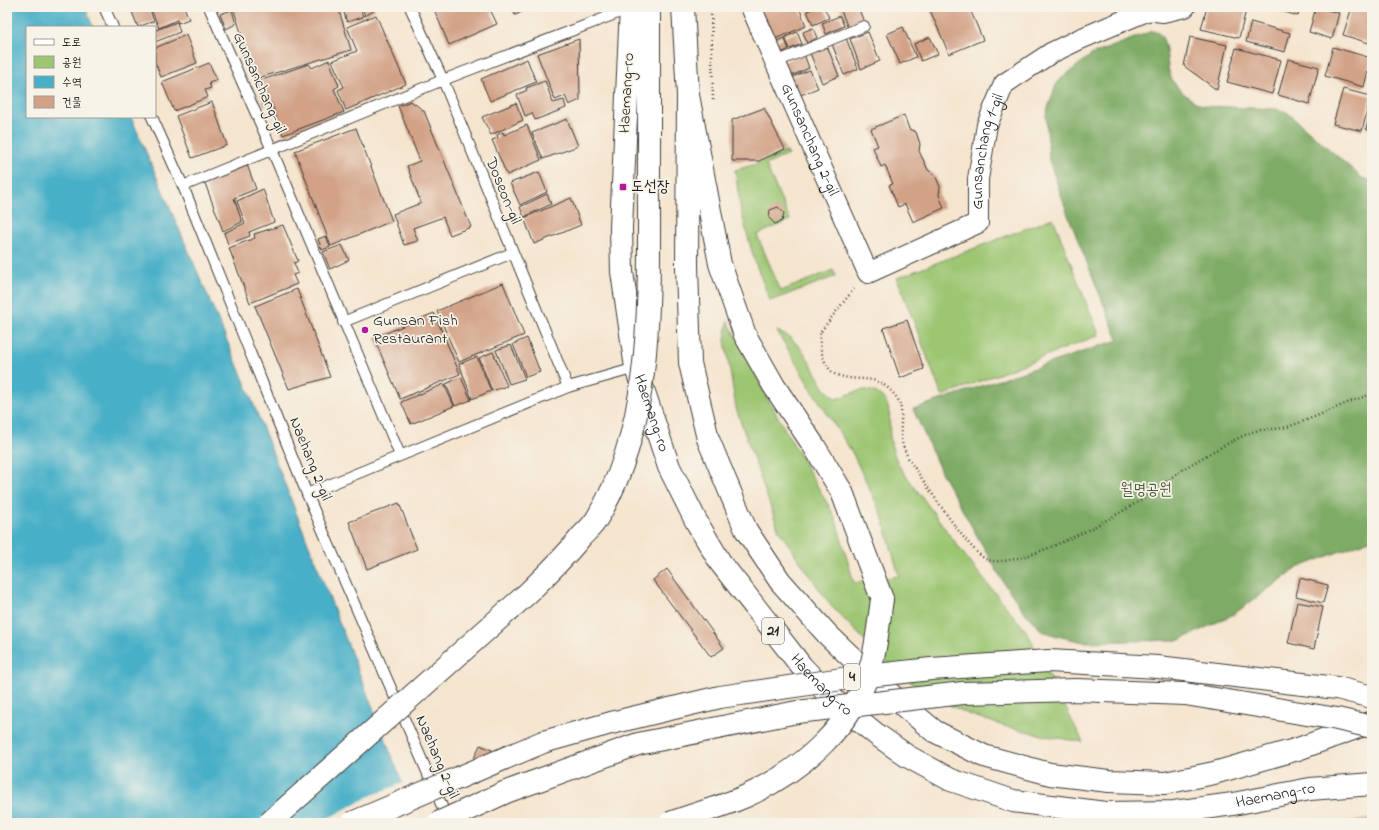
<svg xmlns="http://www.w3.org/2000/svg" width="1379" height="830" viewBox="0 0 1379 830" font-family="'Indie Flower','Poor Story',sans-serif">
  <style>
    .green { fill: #9dc673; stroke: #5c7148 }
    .forest { fill: #7eab65; stroke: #4d6440 }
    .water { fill: #47afc7; stroke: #326672 }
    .pier { fill: #f5e5cf }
    .building { fill: #d2a186 }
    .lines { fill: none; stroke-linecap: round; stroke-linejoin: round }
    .lane-casing { stroke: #3d3a37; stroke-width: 12 }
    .street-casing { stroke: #3d3a37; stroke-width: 22 }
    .primary-casing { stroke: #3d3a37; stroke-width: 24 }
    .highway-casing { stroke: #3d3a37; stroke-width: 24 }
    .path { stroke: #3d3a37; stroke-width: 2.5; stroke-dasharray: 1 3; stroke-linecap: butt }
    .lane { stroke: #fff; stroke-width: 10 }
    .street { stroke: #fff; stroke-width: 20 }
    .primary { stroke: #fff; stroke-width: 22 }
    .highway { stroke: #fff; stroke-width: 22 }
    .highway-bridge-casing { stroke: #3d3a37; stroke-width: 24; stroke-linecap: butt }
    .highway-bridge { stroke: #fff; stroke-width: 22 }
    .poi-dot { fill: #b5179e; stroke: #f7f3e8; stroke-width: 1.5 }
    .labels { text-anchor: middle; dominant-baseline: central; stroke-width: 3.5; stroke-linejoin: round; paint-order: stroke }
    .shield { fill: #f7f3e8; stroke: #5e5c59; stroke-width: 1 }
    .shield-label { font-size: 15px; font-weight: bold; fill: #1c1c1c }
    .street-label { font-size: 16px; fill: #1c1c1c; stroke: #f7f3e8 }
    .poi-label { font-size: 16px; fill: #1c1c1c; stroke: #f7f3e8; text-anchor: start }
    .park-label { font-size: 16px; fill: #49583a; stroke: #f7f3e8 }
  </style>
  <rect width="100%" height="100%" fill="#f7f3e8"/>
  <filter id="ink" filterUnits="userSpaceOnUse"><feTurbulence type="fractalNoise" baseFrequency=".025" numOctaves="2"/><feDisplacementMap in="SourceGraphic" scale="8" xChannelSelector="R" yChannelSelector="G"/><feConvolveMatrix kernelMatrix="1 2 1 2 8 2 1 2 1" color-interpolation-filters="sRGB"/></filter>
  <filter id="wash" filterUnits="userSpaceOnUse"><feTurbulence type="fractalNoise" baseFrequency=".012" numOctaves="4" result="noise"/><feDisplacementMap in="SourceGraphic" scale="16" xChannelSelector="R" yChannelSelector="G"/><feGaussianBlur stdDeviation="0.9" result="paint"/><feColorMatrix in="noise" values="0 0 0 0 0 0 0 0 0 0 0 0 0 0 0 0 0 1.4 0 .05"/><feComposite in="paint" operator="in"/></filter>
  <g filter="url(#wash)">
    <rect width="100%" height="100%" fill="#f5e5cf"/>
    <g class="green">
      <polygon points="786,151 788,154 766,165 790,220 757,235 781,291 833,270 836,276 770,301 754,259 741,211 735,170 759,163"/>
      <polygon points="1053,218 1099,335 942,396 897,278"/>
      <path d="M728,321l38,75 69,121 19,66 45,-7 -17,-61 -30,-63 -39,-60 -36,-61 14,7 12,13 22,38 11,10c10,-3 26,-12 36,-8 23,8 16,29 18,46 1,10 5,20 9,29l73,99 55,67 56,110 -37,-6 -42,-10 -36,-12 -46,-23 -33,-26 -58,-59 -52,-75 -43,-123 -11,-68z"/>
    </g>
    <path class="forest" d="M1152,31c19,1 12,36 20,49 7,11 21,23 34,26 7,1 15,0 22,1 16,1 32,1 49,2l10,3 75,66 10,3v358l-75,29 -63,46 -54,26 -96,2 -27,-6 -15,-5 -16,-17 -21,-29 -63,-111 -29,-65 205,-69 -50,-125 -19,-55 -3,-46 11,-32 34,-27z"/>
    <polygon class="water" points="7,7 85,7 93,27 27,27 27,117 131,117 246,385 413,810 410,823 7,823"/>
    <polygon class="pier" points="405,782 415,809 412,823 319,823 370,796"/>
    <g id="blocks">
      <g class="building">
        <polygon points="130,7 149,7 154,21 138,27"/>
        <polygon points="150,7 184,7 189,19 178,23 177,20 159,28"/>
        <polygon points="215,7 226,7 217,11"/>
        <polygon points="233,7 338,7 351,50 255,79 248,56 243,58 238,41 243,39"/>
        <polygon points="342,7 360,7 363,17 347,22"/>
        <polygon points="362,7 374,7 375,10 365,16"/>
        <polygon points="433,7 489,7 497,24 449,45"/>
        <polygon points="512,7 533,7 515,15"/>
        <polygon points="773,7 799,7 806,26 770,41 758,13"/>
        <polygon points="817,7 824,7 829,18 813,25 807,11"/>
        <polygon points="843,7 858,7 864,22 848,28 840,8"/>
        <polygon points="937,7 969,7 983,40 949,54 930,10"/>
        <polygon points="1207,7 1234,7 1246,10 1239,38 1201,29"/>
        <polygon points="1268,7 1300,7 1298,16"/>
        <polygon points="1316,7 1339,13 1332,39 1309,32"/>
        <polygon points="1352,7 1362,7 1372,10 1372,44 1343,35"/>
        <polygon points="232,10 236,24 226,29 220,14"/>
        <polygon points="376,15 406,84 346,110 338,90 344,87 332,61 357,51 347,27"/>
        <polygon points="840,16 844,26 826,34 822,23"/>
        <polygon points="177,22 180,32 155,42 155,27 156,30"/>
        <polygon points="1251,22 1290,33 1285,52 1246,42"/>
        <polygon points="903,27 916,57 900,64 887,34"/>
        <polygon points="813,28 817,38 807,43 803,32"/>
        <polygon points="797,32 802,44 790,49 785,37"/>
        <polygon points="868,32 880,61 861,69 850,39"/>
        <polygon points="186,35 197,63 161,77 155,62 155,48"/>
        <polygon points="930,37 938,54 921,61 914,44"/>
        <polygon points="1190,37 1227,45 1217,90 1184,66"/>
        <polygon points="784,38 789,49 777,55 772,43"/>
        <polygon points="846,38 858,69 844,75 832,44"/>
        <polygon points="579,39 580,100 569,105 565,96 555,100 537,54"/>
        <polygon points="827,46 839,76 822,83 810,53"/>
        <polygon points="1333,47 1371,58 1364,87 1325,76"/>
        <polygon points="1236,48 1281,60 1272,94 1227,82"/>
        <polygon points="804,54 809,68 789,77 783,62"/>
        <polygon points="527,59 536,82 490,101 481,79"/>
        <polygon points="1288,59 1319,67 1309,104 1278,95"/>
        <polygon points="329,60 339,86 334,89 344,112 283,135 271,103 264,106 256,82 309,64 312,68"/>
        <polygon points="209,63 217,80 209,83 211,88 205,90 208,97 174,111 162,82"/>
        <polygon points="810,70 818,88 798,96 790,78"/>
        <polygon points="545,81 553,103 564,100 566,108 535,120 532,113 525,116 517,95 527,90 526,88"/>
        <polygon points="1343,89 1371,96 1362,131 1333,124"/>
        <polygon points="411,101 424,111 471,227 450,235 443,217 413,228 418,241 404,245 393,214 421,203 407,166 420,161 398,106"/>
        <polygon points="212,102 227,145 192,158 176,116"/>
        <polygon points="516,103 523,120 491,135 482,117"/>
        <polygon points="764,108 785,149 759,161 732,161 732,120"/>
        <polygon points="1372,109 1372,131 1366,129"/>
        <polygon points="904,115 909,129 916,132 920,144 919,151 928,170 935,175 940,187 939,195 944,208 913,222 905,204 898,207 889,185 893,184 885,165 881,167 873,148 878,146 871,129"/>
        <polygon points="567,119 578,146 543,159 532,133"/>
        <polygon points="527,125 541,160 507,175 492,140 498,138 497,135 503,132 504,135"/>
        <polygon points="356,128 392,221 331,246 295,151"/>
        <polygon points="246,162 256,189 234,198 242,222 223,231 203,178"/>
        <polygon points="539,172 547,192 520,205 510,183"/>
        <polygon points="263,189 274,222 249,232 250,236 228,244 224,233 245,223 237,201"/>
        <polygon points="547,194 551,204 524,217 520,207"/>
        <polygon points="571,198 581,225 534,244 524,218"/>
        <polygon points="778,207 784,213 782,221 775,224 769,218 770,210"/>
        <polygon points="283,225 298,261 294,263 298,273 293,275 297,284 250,303 229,248 255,238 254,234"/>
        <polygon points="326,236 330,247 322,250 318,239"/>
        <polygon points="342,245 349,260 330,269 323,252"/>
        <polygon points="503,283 524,335 459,362 437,311"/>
        <polygon points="297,289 330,377 289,389 255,306"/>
        <polygon points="434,313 460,374 400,399 374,338"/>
        <polygon points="907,320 924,369 900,378 883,328"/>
        <polygon points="527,338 540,372 526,377 513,344"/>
        <polygon points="511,345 525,379 509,384 496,350"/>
        <polygon points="493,352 507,386 492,391 479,358"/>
        <polygon points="477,357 491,391 472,399 459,364"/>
        <polygon points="461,377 471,400 455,406 446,384"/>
        <polygon points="444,384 454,406 411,424 401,402"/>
        <polygon points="399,503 417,549 367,569 349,522"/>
        <polygon points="667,569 724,648 711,657 653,580"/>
        <polygon points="1300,578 1328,585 1323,603 1296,596"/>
        <polygon points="1297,602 1323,607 1314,649 1288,643"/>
        <polygon points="480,745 492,750 478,783 465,778"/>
        <polygon points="1372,818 1372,823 1342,823 1342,822"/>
      </g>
    </g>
  </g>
  <g filter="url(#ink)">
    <use href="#blocks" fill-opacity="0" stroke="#3d3a37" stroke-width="1"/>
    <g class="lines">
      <defs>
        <g id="lane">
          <polyline points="104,7 113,27"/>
          <polyline points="209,7 272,150 400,455"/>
          <polyline points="410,7 443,80 568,387"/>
          <polyline points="776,62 864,26"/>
          <polyline points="152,117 183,186 307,494 444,811"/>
          <polyline points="183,186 443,80 631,8"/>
          <polyline points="343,322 512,253"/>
          <polyline points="307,494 568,387 636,368"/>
        </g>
        <g id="street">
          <path id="s1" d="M751,7l117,266 110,-50v-44l9,-54 17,-41 47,-31 29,-14 76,-32"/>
          <polyline points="1148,10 1163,12 1185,7"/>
        </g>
        <g id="primary">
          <path id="s2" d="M631,7l-10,221 1,44 14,96 33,99 27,54 24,41 82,105 33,34 41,33 31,22 44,24 62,21 92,12 69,-1 59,-8 77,-15 62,-5"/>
          <polyline points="683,7 688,95 687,266 690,363 708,439 746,530 780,581 828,635 890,694 934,731 984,756 1050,774 1109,781 1165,783 1214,773 1298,749 1372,722"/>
        </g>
        <g id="highway">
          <polyline points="688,95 720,264 745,335 774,386 814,446 842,492 882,599"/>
          <polyline points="649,168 649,7"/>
        </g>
      </defs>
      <use href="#lane" class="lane-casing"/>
      <use href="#street" class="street-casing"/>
      <use href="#primary" class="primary-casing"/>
      <use href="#highway" class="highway-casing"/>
      <g class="path">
        <polyline points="711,7 713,100"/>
        <path d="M854,289c-4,5 -32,40 -33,43 -4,13 4,39 16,43 25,9 39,-5 60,23 7,10 3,24 4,36 0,9 4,17 8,26 15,20 58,90 77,99 29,14 131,-43 158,-61 15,-10 30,-24 46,-33 20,-12 41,-24 62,-33 11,-4 24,-2 35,-5 29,-9 56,-24 85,-33"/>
      </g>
      <use href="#lane" class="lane"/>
      <use href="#street" class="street"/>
      <use href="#primary" class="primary"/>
      <use href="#highway" class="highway"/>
      <defs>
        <g id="highway-bridge">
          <path d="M269,823l259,-230c18,-18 36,-35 52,-55 5,-6 12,-11 16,-18 62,-99 52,-239 53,-352"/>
          <polyline points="352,823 543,742 611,723 720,697 849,678 931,669 1049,661 1158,667 1337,688 1372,697"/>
          <polyline points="438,823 506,792 638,744 797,712 963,693 1076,690 1185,694 1337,719 1372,727"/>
          <path d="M670,823c24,-9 51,-16 74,-26 58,-26 111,-72 128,-135 5,-20 7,-42 10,-63"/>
        </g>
      </defs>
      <use href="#highway-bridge" class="highway-bridge-casing"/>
      <use href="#highway-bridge" class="highway-bridge"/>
    </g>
  </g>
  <g class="poi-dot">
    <rect x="619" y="183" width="8" height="8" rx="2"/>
    <circle cx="365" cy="330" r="4"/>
  </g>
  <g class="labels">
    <g class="shield">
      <rect x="762" y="618" width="22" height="26" rx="3"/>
      <rect x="844" y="664" width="16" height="26" rx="3"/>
    </g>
    <g class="shield-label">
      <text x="773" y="631">21</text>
      <text x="852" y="677">4</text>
    </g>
    <g class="street-label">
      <text transform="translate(259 83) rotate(66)">Gunsanchang-gil</text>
      <text transform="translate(627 93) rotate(-87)">Haemang-ro</text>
      <text stroke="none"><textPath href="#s1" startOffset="145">Gunsanchang 2-gil</textPath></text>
      <text stroke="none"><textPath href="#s1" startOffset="484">Gunsanchang 1-gil</textPath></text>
      <text transform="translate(503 191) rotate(68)">Doseon-gil</text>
      <text stroke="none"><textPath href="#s2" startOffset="410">Haemang-ro</textPath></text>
      <text transform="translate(310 459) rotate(68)">Naehang 2-gil</text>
      <text stroke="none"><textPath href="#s2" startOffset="734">Haemang-ro</textPath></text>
      <text transform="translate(437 757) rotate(67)">Naehang 2-gil</text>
      <text stroke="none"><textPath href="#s2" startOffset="1226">Haemang-ro</textPath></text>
    </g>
    <g class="poi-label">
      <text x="631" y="187">도선장</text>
      <text x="373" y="321">Gunsan Fish<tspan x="373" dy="18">Restaurant</tspan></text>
    </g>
    <g class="park-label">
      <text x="1146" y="490">월명공원</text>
    </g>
  </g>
  <rect width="1379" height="830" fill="none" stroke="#f7f3e8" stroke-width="24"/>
  <rect x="26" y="26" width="130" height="92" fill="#f7f3e8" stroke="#9f9d96"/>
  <rect x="34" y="39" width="20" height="6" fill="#ffffff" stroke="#9f9d96"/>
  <text x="62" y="46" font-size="12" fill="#1c1c1c">도로</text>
  <rect x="34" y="56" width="20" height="12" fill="#9dc673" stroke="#9f9d96"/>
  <text x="62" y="66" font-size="12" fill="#1c1c1c">공원</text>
  <rect x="34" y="76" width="20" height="12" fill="#47afc7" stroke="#9f9d96"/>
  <text x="62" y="86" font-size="12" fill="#1c1c1c">수역</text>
  <rect x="34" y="96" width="20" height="12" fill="#d2a186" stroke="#9f9d96"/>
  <text x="62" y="106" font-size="12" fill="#1c1c1c">건물</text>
</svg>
